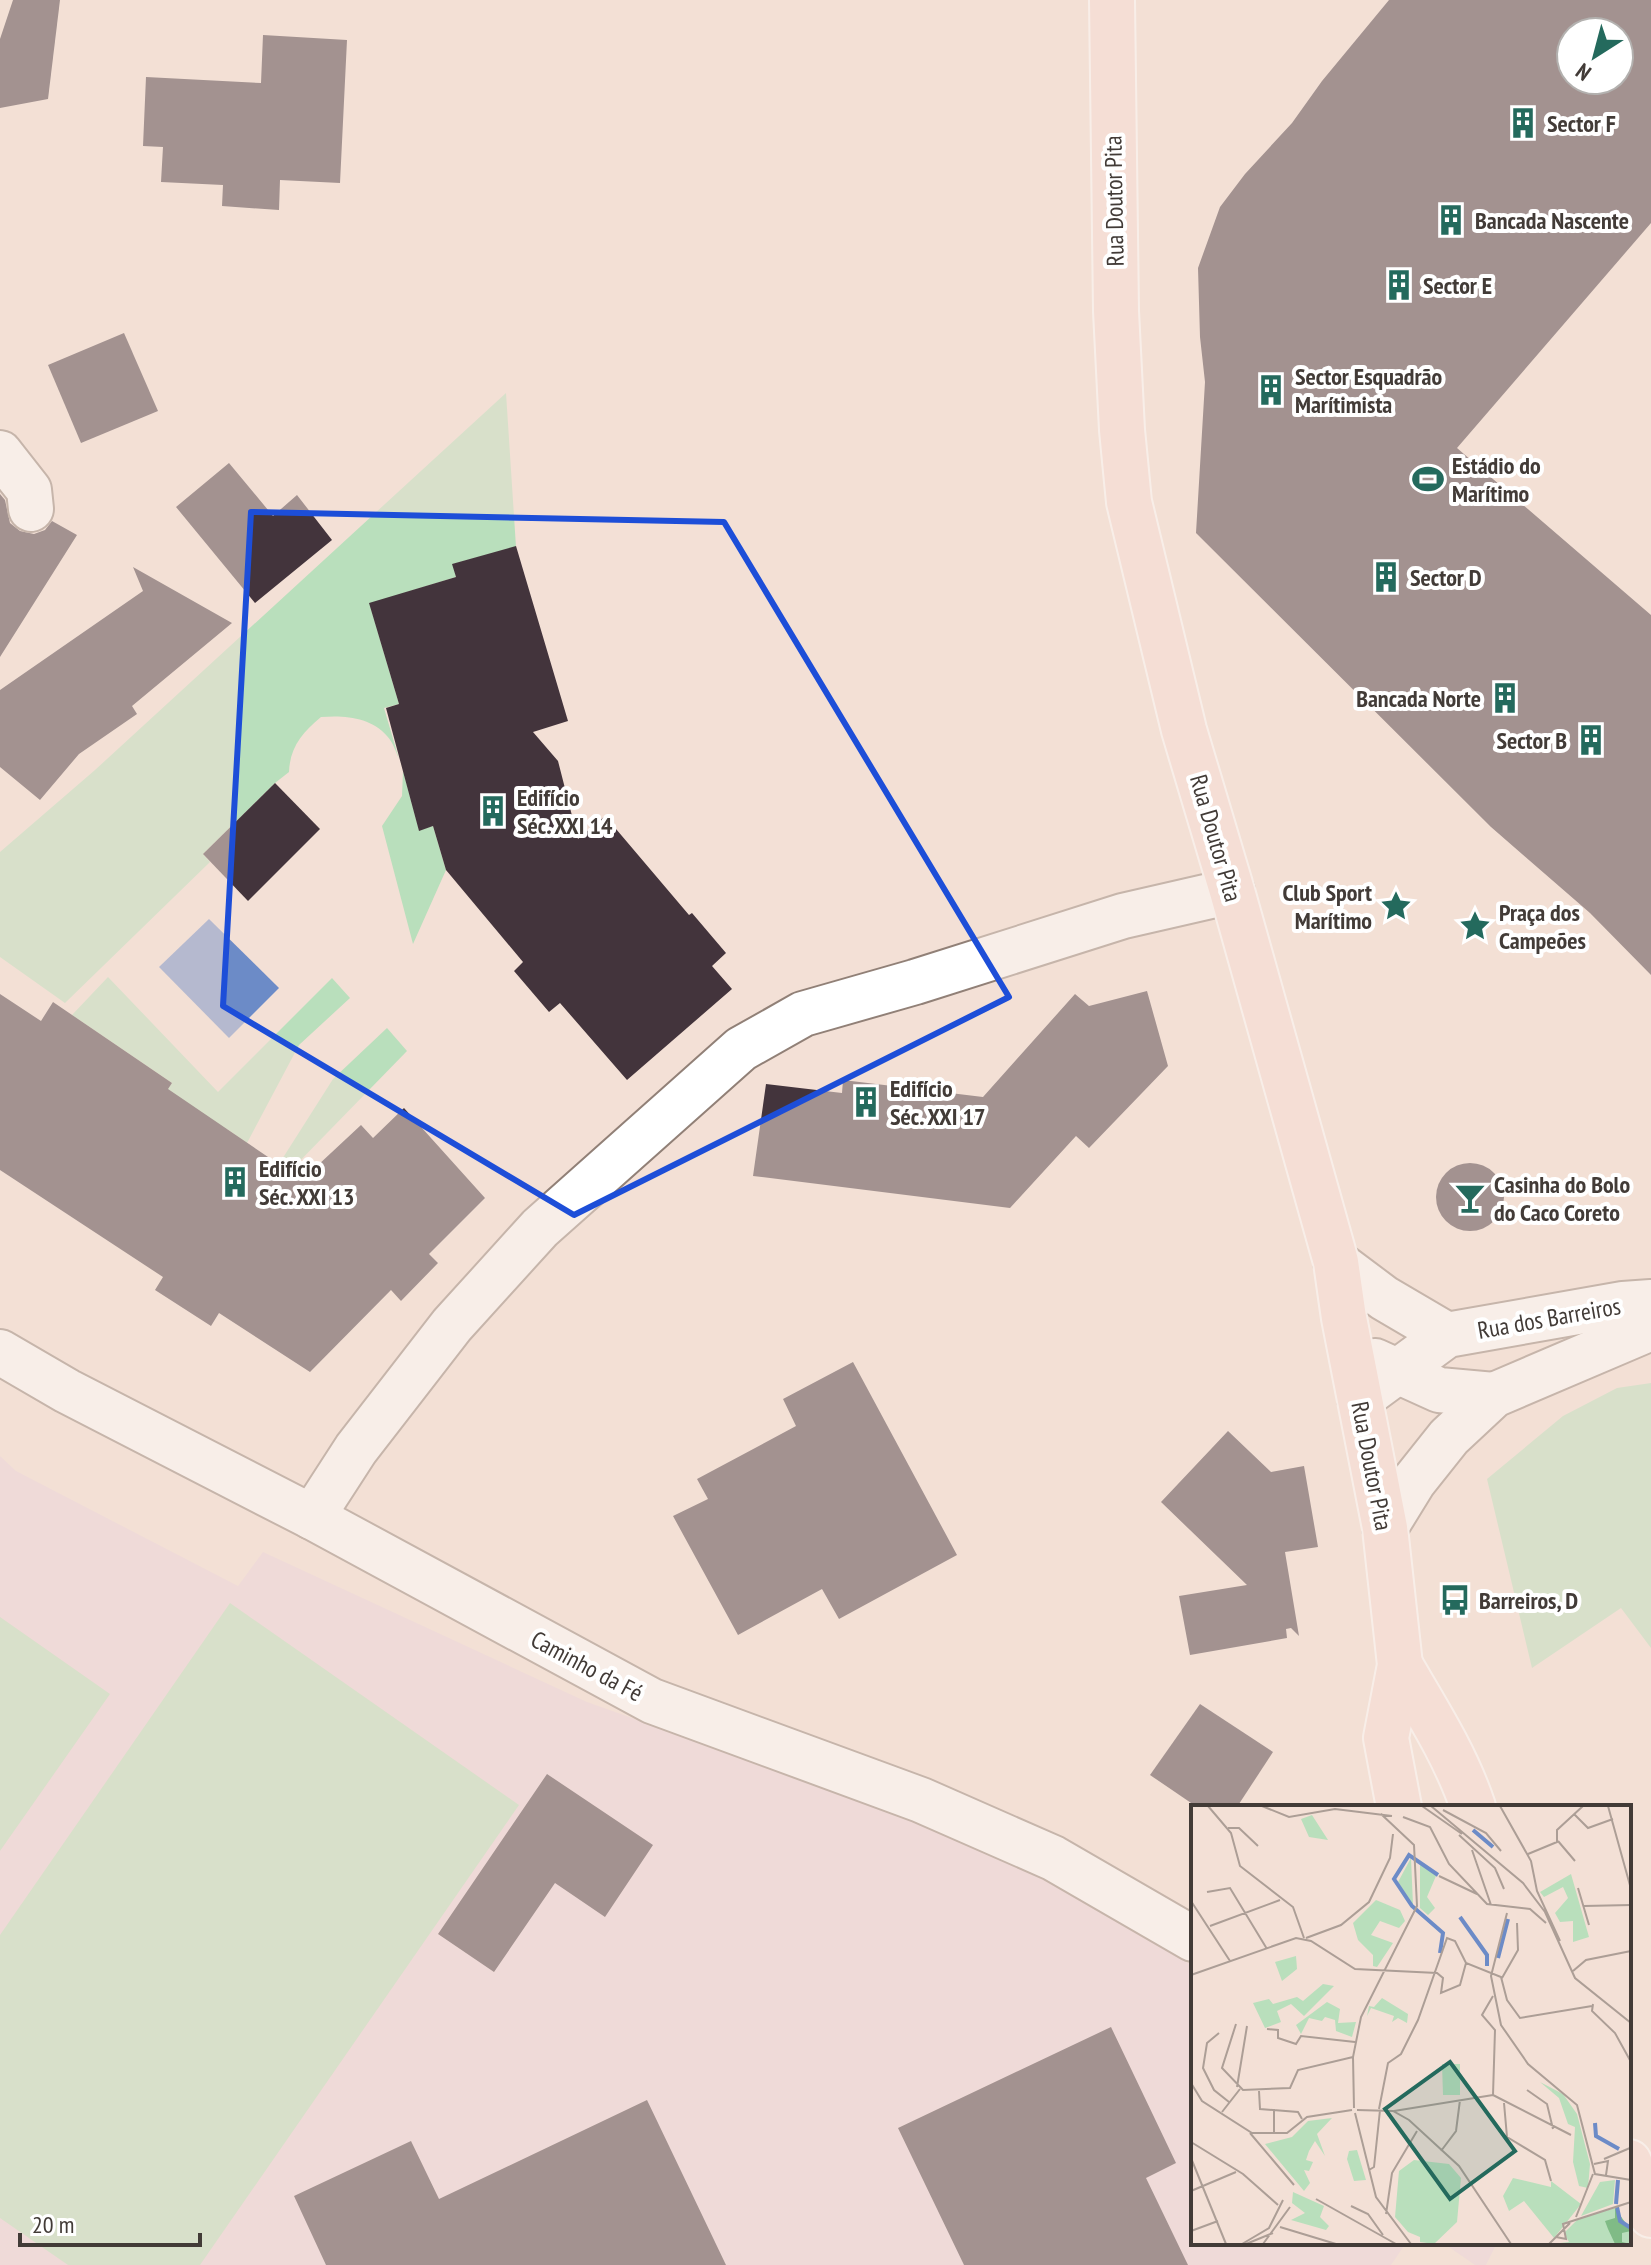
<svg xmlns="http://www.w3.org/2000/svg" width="1651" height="2265" viewBox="0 0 1651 2265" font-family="'PT Sans Narrow',sans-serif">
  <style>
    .education { fill: #ecd3db }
    .green { fill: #b9dfbc }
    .water { fill: #6c8bc7 }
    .building { fill: #43343c; fill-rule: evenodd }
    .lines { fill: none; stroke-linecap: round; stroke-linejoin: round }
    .minor-casing { stroke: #918077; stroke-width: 48 }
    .major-casing { stroke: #fff; stroke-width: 48 }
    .minor { stroke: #fff; stroke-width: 44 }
    .major { stroke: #f9dcd6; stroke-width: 44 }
    .marked { fill: none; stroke: #1d4ed8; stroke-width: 6; stroke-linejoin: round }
    .labels { text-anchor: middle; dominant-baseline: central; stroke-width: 8; stroke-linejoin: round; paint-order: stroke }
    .poi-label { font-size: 24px; font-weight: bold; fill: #423b37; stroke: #fff; text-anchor: start }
    .street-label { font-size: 24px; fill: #423b37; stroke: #fff }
    .inset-river { fill: none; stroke: #6c8bc7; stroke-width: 4 }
    .inset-road { fill: none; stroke: #ac9e96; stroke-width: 2 }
    .view { fill: #246a5d; fill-opacity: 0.15; stroke: #246a5d; stroke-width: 4 }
    .inset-edge { fill: none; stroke: #423b37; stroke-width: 4 }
  </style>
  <rect width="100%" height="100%" fill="#f3e0d6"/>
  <g class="education">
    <polygon points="0,1456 16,1471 238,1586 263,1552 587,1702 990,1845 1193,1966 1193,2243 1406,2243 1391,2265 0,2265"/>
    <polygon points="1443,2243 1497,2243 1486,2265 1475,2265"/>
  </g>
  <g class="green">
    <path d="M506,393l10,154 -63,17 3,13 -52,16 1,7 -34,9 28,95 -15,4 15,51c-3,-7 -6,-17 -12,-23 -16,-19 -43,-21 -66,-19 -19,16 -31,30 -32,55l-14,11 -72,71 7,8 -145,141 -65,-46v-105l95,-82z"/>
    <polygon points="403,771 419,830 433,826 446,870 413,944 382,826 402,796"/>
    <polygon points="108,977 218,1092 332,978 350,998 299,1045 247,1143 227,1129 221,1137 161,1098 172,1083 72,1015"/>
    <polygon points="387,1028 407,1051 290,1171 279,1164 333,1079"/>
    <polygon points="1651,1383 1651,1648 1621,1608 1532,1668 1487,1479 1563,1416 1617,1388"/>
    <polygon points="230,1603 519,1805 200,2265 68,2265 0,2218 0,1935"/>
    <polygon points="0,1617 110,1694 0,1851"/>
  </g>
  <polygon class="water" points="209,919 279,988 229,1038 159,967"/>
  <g class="building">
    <polygon points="13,0 60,0 48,99 0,108 0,39"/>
    <path d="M1389,0h262v223l-194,225 194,167v360l-61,-62 -99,-86 -295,-294 9,-151 -5,-45 -2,-69 22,-61 25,-33 47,-51 30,-42zM1571,32h48v48h-48z"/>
    <polygon points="263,35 347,40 340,183 280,180 279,210 222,206 223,185 161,182 163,147 143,146 146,77 261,83"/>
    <polygon points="124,333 158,411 81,443 48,365"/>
    <polygon points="229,463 273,516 297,495 332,540 255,603 176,507"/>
    <polygon points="0,494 5,500 10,523 20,531 34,534 45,530 52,521 77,535 0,657"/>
    <polygon points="516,546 568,721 533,732 558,761 578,839 605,816 689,915 692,913 726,953 712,966 732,989 627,1080 560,1003 549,1012 514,971 523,962 446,870 433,826 419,831 386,708 399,704 369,603 456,577 452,564"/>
    <polygon points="133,567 232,623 132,706 137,714 79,754 40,800 0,767 0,690 143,591"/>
    <polygon points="275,783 320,829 248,901 203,854"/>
    <polygon points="1147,991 1168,1066 1089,1148 1076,1136 1010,1208 753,1176 766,1084 842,1093 843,1080 983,1097 1075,994 1089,1006"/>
    <polygon points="0,994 41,1021 53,1002 172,1083 168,1089 302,1180 361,1125 373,1138 404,1108 485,1198 429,1254 438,1263 401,1301 391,1290 310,1372 219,1313 211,1326 155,1290 163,1277 0,1170"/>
    <circle cx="1470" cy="1197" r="34"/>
    <polygon points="853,1362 957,1555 839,1619 822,1589 738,1635 673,1516 708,1499 697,1479 796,1426 783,1399"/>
    <polygon points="1228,1431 1271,1472 1304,1466 1318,1547 1285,1552 1299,1636 1291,1628 1286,1629 1287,1638 1190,1655 1179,1596 1247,1585 1161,1502"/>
    <polygon points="1200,1704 1273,1752 1237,1807 1197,1807 1150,1775"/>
    <polygon points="547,1774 653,1845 605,1917 555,1883 494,1972 438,1934"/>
    <polygon points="1111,2027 1176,2163 1146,2178 1188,2265 964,2265 898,2128"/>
    <polygon points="647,2100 726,2265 326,2265 294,2196 411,2141 439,2199"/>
  </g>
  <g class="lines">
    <defs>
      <g id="minor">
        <polyline points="0,453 29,490 31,509"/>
        <polyline points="1336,1262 1384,1298 1447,1335"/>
        <polyline points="0,1352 67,1391 312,1517 652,1701 921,1800 1053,1858 1193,1939"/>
        <polyline points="1375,1361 1439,1390 1494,1395"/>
        <polyline points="1360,1399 1447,1335 1623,1304 1651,1302"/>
        <polyline points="312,1517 356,1449 452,1325 540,1228 741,1049 803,1014 915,982 1123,916 1232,891"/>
        <polyline points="1385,1528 1414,1481 1449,1437 1494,1395 1651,1328"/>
      </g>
      <g id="major">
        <polyline points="1112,0 1116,311 1122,430 1129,502 1184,730 1232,891 1336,1262 1344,1318 1385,1528 1400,1665 1386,1738 1399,1807"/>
        <path d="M1400,1665c27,46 56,91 73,142"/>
        <polyline points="1629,2162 1651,2215"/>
      </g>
    </defs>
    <use href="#minor" class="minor-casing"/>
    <use href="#major" class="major-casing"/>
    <use href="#minor" class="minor"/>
    <use href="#major" class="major"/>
  </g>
  <path d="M0 0H1651V2265H0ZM251,512l473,10 285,475 -435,218 -351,-209z" fill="#f3e0d6" fill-opacity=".55" fill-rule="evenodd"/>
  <path class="marked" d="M251,512l473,10 285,475 -435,218 -351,-209z"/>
  <defs>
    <symbol id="building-bare" viewBox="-9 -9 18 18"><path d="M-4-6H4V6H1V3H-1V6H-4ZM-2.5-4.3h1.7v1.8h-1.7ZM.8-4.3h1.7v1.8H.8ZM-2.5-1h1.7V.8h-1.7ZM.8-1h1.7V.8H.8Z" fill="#246a5d" stroke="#fff" stroke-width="2.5" paint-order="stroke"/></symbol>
    <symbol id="stadium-bare" viewBox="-9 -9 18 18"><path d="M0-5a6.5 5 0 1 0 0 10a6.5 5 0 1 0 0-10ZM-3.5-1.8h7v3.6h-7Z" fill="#246a5d" stroke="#fff" stroke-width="2.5" paint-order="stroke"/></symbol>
    <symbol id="sight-bare" viewBox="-9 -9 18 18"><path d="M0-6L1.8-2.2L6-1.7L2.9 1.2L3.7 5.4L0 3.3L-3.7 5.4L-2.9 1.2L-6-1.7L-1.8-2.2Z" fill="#246a5d" stroke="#fff" stroke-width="2.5" paint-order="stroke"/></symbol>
    <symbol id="bar-bare" viewBox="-9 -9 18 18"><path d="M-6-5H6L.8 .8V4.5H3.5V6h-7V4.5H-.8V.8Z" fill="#246a5d" stroke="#fff" stroke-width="2.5" paint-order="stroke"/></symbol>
    <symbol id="bus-bare" viewBox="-9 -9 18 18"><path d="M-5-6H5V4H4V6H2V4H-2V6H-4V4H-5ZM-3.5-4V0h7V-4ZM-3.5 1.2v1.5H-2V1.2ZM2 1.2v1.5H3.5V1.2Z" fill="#246a5d" stroke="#fff" stroke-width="2.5" paint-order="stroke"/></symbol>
  </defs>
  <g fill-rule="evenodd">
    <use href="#building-bare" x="1501" y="101" width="44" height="44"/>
    <use href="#building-bare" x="1429" y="198" width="44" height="44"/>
    <use href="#building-bare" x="1377" y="263" width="44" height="44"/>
    <use href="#building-bare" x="1249" y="368" width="44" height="44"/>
    <use href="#stadium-bare" x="1406" y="457" width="44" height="44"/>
    <use href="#building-bare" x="1364" y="555" width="44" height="44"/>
    <use href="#building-bare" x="1483" y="676" width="44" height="44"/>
    <use href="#building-bare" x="1569" y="718" width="44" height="44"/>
    <use href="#building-bare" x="471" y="789" width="44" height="44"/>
    <use href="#sight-bare" x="1374" y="884" width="44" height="44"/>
    <use href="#sight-bare" x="1453" y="904" width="44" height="44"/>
    <use href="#building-bare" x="844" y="1080" width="44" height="44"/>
    <use href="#building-bare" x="213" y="1160" width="44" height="44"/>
    <use href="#bar-bare" x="1448" y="1176" width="44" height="44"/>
    <use href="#bus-bare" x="1433" y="1578" width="44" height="44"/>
  </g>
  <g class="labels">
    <g class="poi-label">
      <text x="1547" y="123">Sector F</text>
      <text x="1475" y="220">Bancada Nascente</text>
      <text x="1423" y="285">Sector E</text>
      <text x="1295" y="376">Sector Esquadrão<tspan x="1295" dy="28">Marítimista</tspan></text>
      <text x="1452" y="465">Estádio do<tspan x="1452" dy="28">Marítimo</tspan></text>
      <text x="1410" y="577">Sector D</text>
      <text x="1481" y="698" text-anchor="end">Bancada Norte</text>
      <text x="1567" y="740" text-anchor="end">Sector B</text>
      <text x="517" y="797">Edifício<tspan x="517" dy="28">Séc. XXI 14</tspan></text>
      <text x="1372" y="892" text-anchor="end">Club Sport<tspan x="1372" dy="28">Marítimo</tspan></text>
      <text x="1499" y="912">Praça dos<tspan x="1499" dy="28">Campeões</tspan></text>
      <text x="890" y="1088">Edifício<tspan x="890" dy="28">Séc. XXI 17</tspan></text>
      <text x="259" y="1168">Edifício<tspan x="259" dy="28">Séc. XXI 13</tspan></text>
      <text x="1494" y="1184">Casinha do Bolo<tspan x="1494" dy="28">do Caco Coreto</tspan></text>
      <text x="1479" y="1600">Barreiros, D</text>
    </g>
    <g class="street-label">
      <text transform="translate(1114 201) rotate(-91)">Rua Doutor Pita</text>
      <text transform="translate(1216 838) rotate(74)">Rua Doutor Pita</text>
      <text transform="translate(1549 1318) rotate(-10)">Rua dos Barreiros</text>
      <text transform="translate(1372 1466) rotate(79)">Rua Doutor Pita</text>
      <text transform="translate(587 1666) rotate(28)">Caminho da Fé</text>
    </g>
  </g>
  <g transform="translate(1191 1805)">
    <rect width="440" height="440" fill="#f3e0d6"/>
    <path d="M121,10l16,25 -19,-3 -8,-18zM220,53l2,47 -15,-23zM229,58l16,13 -9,21 8,11 -7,7 -8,-7zM380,69l18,63 -16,5v-21l-13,1 -5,-9 13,-15 -5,-11 -19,10 -4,-5zM185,95l24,10 5,11 -6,7 -19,-7 -9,14 22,8 -16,24 -4,-1v-24v13l-15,-15 -5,-17zM105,151l1,13 -15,12 -7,-19zM132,179l11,2 -30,30 -13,-12 -14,7 4,11 -16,6 -12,-25 16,-4 4,5 24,-7 6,4zM191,193l26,16 -1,9 -9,-5 -6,4 2,-6 -23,-8 -4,8 2,-10 5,1zM136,197l13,7 -2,14 18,-1 -4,15 -16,-6 -1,-11 -10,-3 -3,4 -13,-3 -8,16 -5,-9zM251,259h18v31h-17zM349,277l23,12 14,20 13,50 -2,24 -9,-2 -6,-24 2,-35 -7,-3 -9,-26zM141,313l-15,16 8,22 -10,-15 -6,10 -3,9 7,2 -4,9 -5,-1 6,13 -6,8 -39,-47 27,-7 16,-16zM166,345l9,30 -12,1 -7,-22 2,-8zM223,355l35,4 12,14 -4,44 -23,22 -14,-2v-5l-12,-5 -13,-15 4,-46zM322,373l38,9v-6l30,23 -27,34 -30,-37 -15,10 -6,-15zM424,375l-2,24 -32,12 19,-34zM102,387l31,14 -4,11 9,9 -3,4 -35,-10 14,-7 -13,-10zM424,403l16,23v13h-79l17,-2 -5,-9 14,-14z" fill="#b9dfbc"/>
    <path d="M424,403l16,23 -9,2v9l9,2h-16l-7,-15 -3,-8 10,-3z" fill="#80bb86"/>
    <path class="inset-river" d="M282,25l20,17M247,70l-29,-20 -15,24 18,27 31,27 -3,20M269,112l27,38v11M307,153l10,-39M404,318l1,13 23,13M425,399l2,-24M426,402l3,14 11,7"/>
    <path class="inset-road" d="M17,1l23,27 9,33 53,41 11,31M71,1l27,11 46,-8 57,7M231,1l40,28M240,1l92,77 22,29 30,66 56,45M309,1l31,55 6,30 23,50M417,1l23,83M252,5l43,23 15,18M383,9l14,14 25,-9M212,12l27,10 19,37 38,40 43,5 16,14M37,23h11l19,18M268,30l36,33 9,21M367,36l17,20M281,45l19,55M337,49l29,-12v-12l26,-24M248,71l38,18M387,83l11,37M16,87l23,-4 37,61M0,96l39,60M393,101l47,-1M316,108l-16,63 10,49 27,39 49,41 18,69 36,6M19,121l70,-26M115,133l35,-13 28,-23 21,-44 3,-24M382,166l13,-11 45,-9M0,170l105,-37 15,3 44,28 82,4 6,5 -2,15 19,-8 6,-22M311,173l16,-28 -1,-27M302,191l-11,19 13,15 -2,65M402,199l-1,7 23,22 16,29M45,219l-14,44 21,22 47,-2 8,-18 55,-13M76,224l11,1v8l18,6 5,-8 54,6M28,228l-12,10 -4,25 11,22 15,12M0,278l11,18 50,32h35l20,-16 45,-7M46,282l10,-61M336,285l20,14 6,25M68,286l1,18 38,3 4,7M302,290l78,40M313,298l3,34 38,23 6,21M163,303l-1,-51 8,-40 56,-111 -3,-61 -33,-31M188,304l9,-46 13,-9 17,-34 29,-82 8,3 11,22 35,14 6,23 13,18 72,-12M166,305l36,1 16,9 50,46 52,78M203,306l99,-16M31,307l18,-23M164,308l21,84 35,47M59,328l44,52M83,329v-25M0,337l52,32 35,31M250,346l15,-20 4,-31M0,353l35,86M413,354l26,-11M403,359l14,-3 -2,14M178,365l5,-3 6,-57M0,386l45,-19M125,394l80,45M160,401l17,8 15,21M195,409l6,-41 25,-42M385,412l17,-43M89,422l56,17M0,426l27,-10M365,432l10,2 -3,-15 68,-22M51,439l27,-16 14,-28M55,439l27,-11M72,439l27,-37M358,439l21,-21"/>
    <path class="view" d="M259,257l65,89 -65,48 -65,-90z"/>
    <rect width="440" height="440" class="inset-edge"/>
  </g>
  <g transform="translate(1595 56) rotate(216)"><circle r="38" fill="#ffffff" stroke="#b3b1af" stroke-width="2"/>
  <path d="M0-6L14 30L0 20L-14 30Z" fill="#246a5d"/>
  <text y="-12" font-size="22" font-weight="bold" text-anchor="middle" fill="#423b37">N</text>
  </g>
  <path d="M20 2233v12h180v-12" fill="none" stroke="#423b37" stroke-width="4"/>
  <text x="32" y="2233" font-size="24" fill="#423b37" stroke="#ffffff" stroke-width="6" paint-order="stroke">20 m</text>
</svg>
